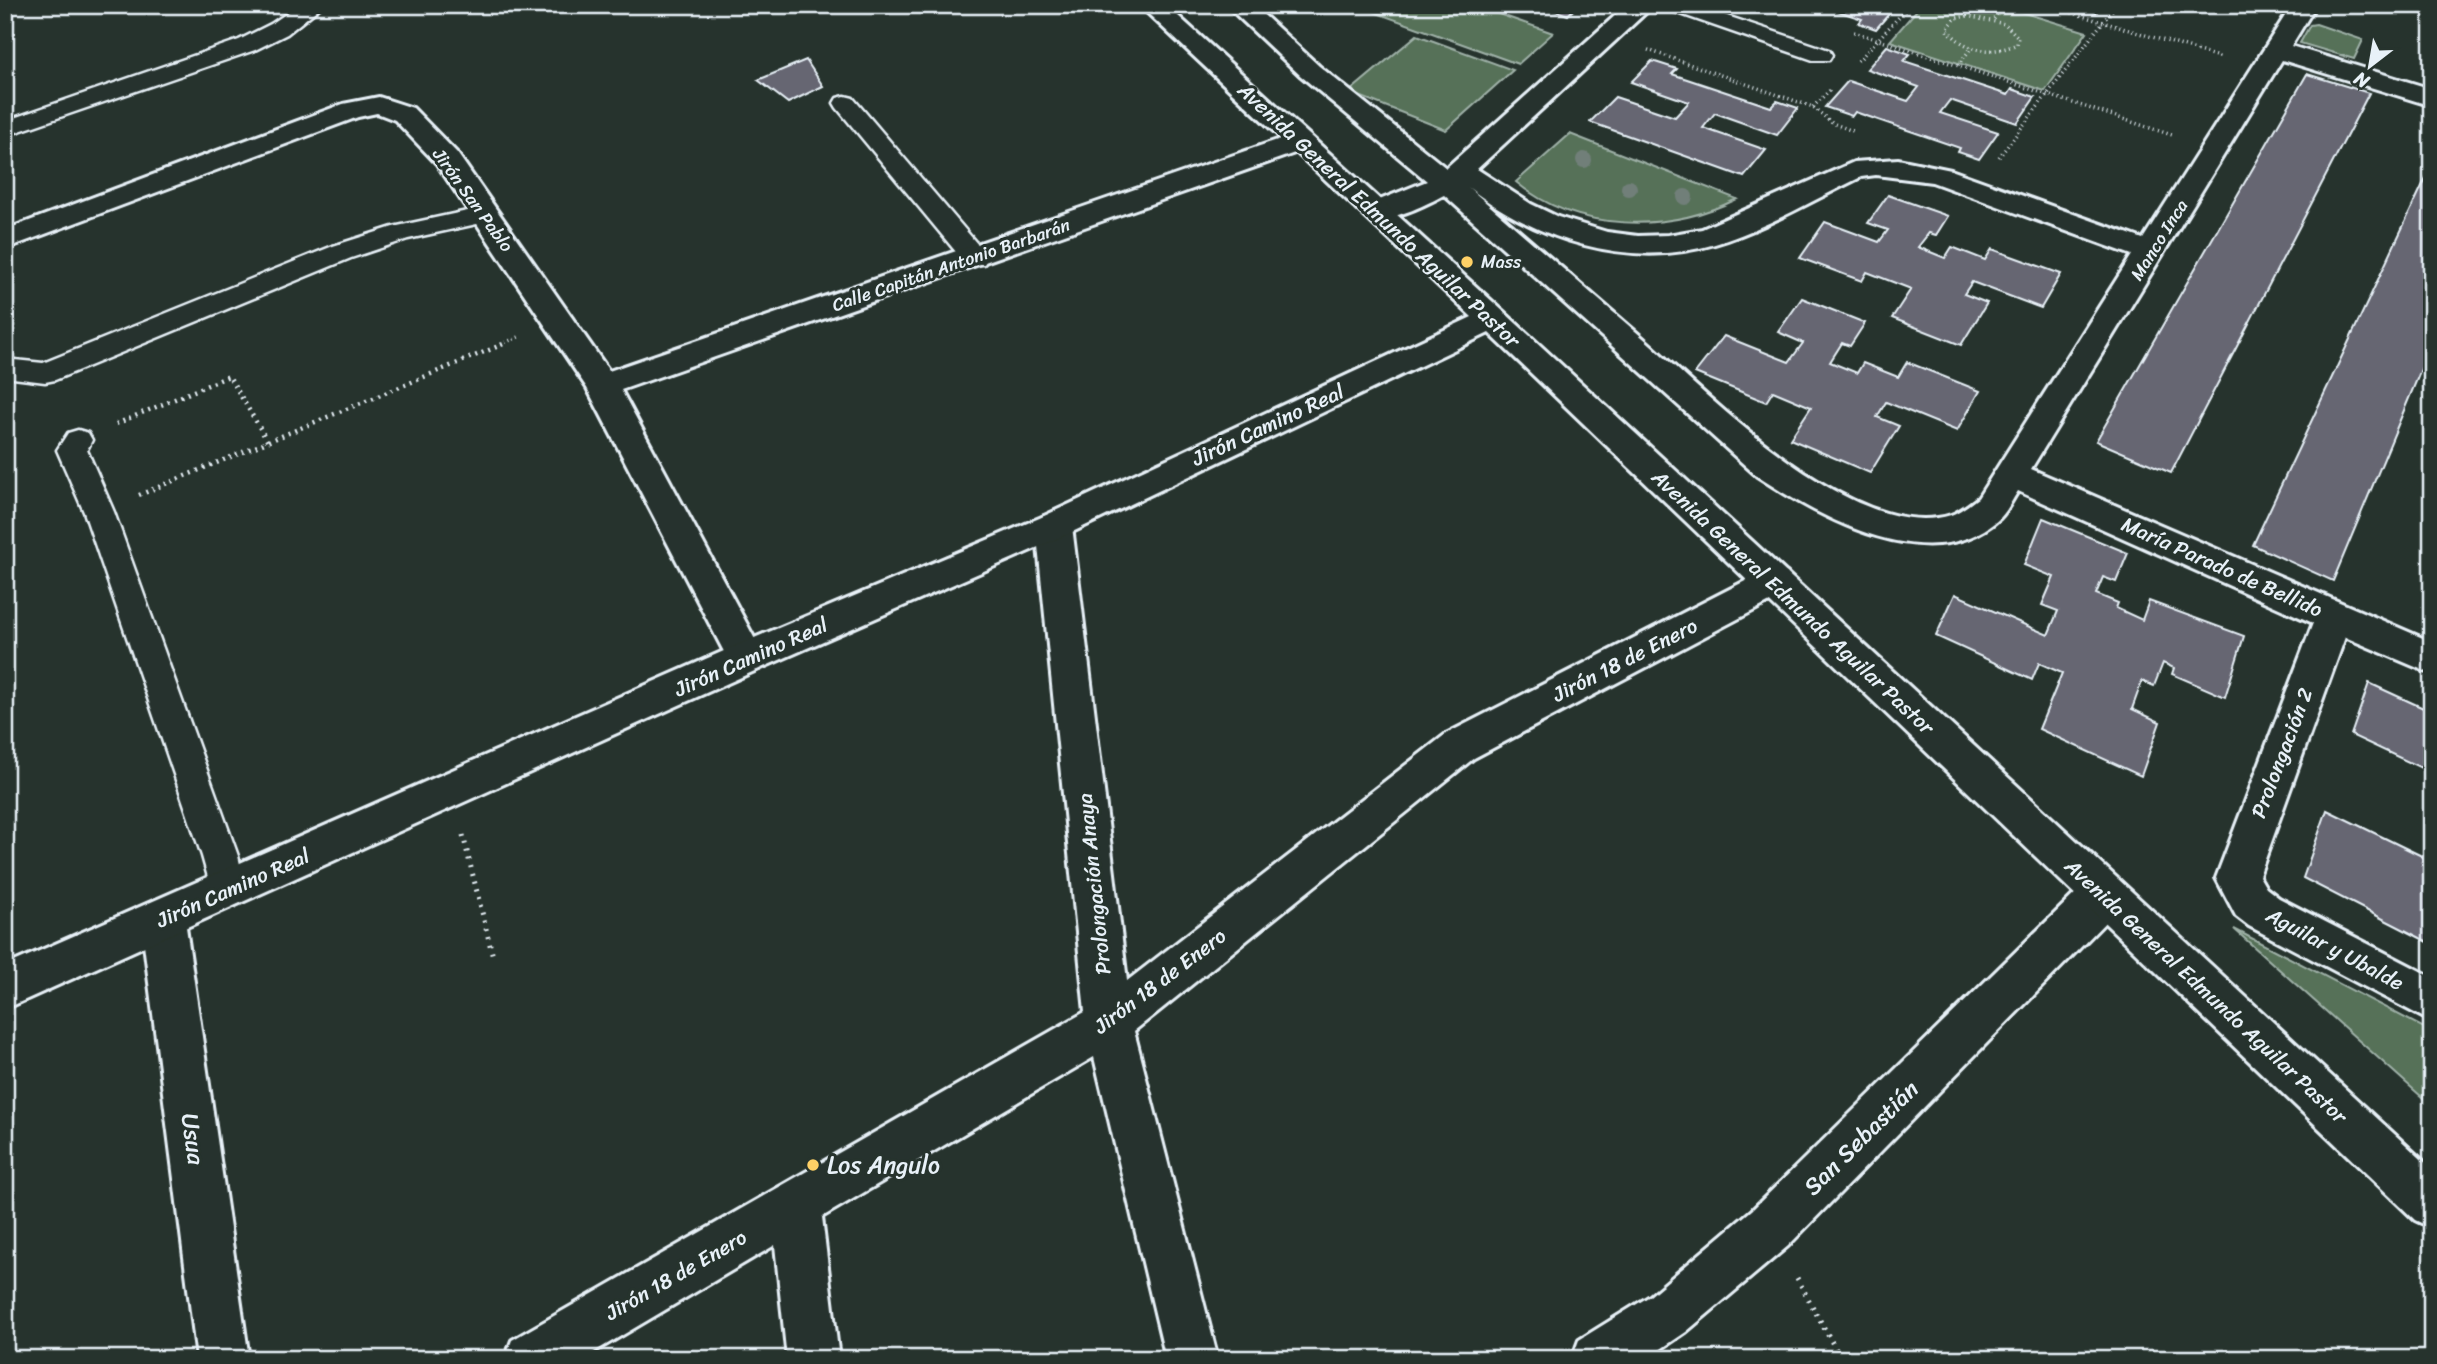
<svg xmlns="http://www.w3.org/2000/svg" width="2437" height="1364" viewBox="0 0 2437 1364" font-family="Sriracha,sans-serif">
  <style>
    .green { fill: #567158; stroke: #9fb1a8; stroke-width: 2 }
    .building { fill: #666672; stroke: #e8f1f8; stroke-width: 2 }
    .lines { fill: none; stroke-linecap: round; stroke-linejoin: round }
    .service-casing { stroke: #e8f1f8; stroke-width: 5 }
    .minor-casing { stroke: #e8f1f8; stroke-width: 6 }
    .tertiary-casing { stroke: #e8f1f8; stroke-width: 6 }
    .path-far2 { stroke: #e8f1f8; stroke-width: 3.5; stroke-dasharray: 1 3.5; stroke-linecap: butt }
    .path-far1 { stroke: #e8f1f8; stroke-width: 4.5; stroke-dasharray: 2 5; stroke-linecap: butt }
    .path { stroke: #e8f1f8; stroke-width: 5; stroke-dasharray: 2 6; stroke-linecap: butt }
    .service { fill: #26332d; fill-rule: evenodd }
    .minor { fill: #26332d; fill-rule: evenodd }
    .tertiary { fill: #26332d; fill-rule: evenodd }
    .tree { fill: #717f79 }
    .poi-dot { fill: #ffd166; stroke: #26332d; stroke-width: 2.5 }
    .labels { text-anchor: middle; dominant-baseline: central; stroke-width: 6; stroke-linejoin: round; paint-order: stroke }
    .far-street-label { font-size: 18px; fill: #e8f1f8; stroke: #26332d }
    .far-poi-label { font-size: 18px; fill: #e8f1f8; stroke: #26332d; text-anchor: start }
    .street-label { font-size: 21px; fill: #e8f1f8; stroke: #26332d }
    .near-street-label { font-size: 24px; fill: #e8f1f8; stroke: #26332d }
    .near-poi-label { font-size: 24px; fill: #e8f1f8; stroke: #26332d; text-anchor: start }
  </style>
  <rect width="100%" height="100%" fill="#26332d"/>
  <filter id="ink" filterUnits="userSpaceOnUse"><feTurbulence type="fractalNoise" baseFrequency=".0143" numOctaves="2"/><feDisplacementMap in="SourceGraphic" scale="14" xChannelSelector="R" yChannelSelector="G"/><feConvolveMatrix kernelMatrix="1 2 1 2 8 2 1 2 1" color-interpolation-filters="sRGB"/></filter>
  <g filter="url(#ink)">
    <g class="green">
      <polygon points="1378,5 1473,5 1553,33 1518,64 1371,11"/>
      <polygon points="1921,5 1998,5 2087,32 2045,91 1890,41"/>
      <polygon points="2316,24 2363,40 2354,59 2300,43 2310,25"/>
      <polygon points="1417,35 1513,70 1446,130 1349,92"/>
      <path d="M1570,134l167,65c-69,34 -160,34 -221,-17z"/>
      <polygon points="2234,929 2432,1032 2432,1106"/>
    </g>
    <g class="building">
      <polygon points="1554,5 1578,5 1568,15 1550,9"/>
      <polygon points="1820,5 1889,5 1895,7 1876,29 1859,23 1862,19"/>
      <polygon points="2073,5 2101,5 2096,13"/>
      <polygon points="1887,46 1910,54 1904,61 2008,95 2012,89 2035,97 2017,123 1950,100 1940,113 1998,132 1979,159 1958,152 1960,148 1855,112 1852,116 1825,107 1848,81 1908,101 1919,87 1867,69"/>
      <polygon points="806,60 823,86 788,103 758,80"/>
      <polygon points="1652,61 1677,69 1672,74 1771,107 1777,101 1798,108 1777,135 1715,113 1703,128 1766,150 1744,177 1590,122 1615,97 1675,117 1689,102 1631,82"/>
      <polygon points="2307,74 2369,93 2171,473 2096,441"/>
      <polygon points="2432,165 2432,343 2333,581 2253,545"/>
      <polygon points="1888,195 1948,216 1936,235 1929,233 1918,247 1945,258 1952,247 1985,260 1992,249 2061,274 2041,308 1972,282 1964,294 1987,303 1961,345 1892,318 1911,289 1867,272 1862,281 1800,258 1825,222 1879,242 1888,230 1868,223"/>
      <polygon points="1802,298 1865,323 1850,346 1842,343 1830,362 1857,373 1863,363 1898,377 1907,362 1980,391 1957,431 1886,402 1877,417 1899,426 1870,473 1790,439 1811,407 1773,391 1766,402 1695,373 1724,336 1789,362 1803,343 1778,332"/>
      <polygon points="2043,518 2128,553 2116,582 2103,577 2096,594 2118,603 2116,608 2142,620 2149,601 2244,636 2225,697 2172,674 2174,668 2163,663 2154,686 2142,681 2132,709 2160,722 2141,776 2039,729 2062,673 2039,663 2032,680 1936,636 1955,594 2048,635 2058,611 2042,605 2054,577 2024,565"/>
      <polygon points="2369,683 2432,712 2432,773 2351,735"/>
      <polygon points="2327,810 2432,861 2432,944 2303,878"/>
    </g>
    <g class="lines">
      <defs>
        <g id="service">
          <polygon points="299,5 323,5 287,34 255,50 5,136 5,121 239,40 271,24"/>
          <polygon points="1663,5 1694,5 1829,50 1832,55 1829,60 1813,60 1666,9"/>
          <polygon points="845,96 853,98 984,252 988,258 984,264 966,264 837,108 834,103 837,98"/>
          <polygon points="486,207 495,210 498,215 495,220 408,239 351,258 55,380 45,382 5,377 5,359 43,363 333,246 393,227"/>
          <polygon points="78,430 88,433 92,440 87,450 114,512 238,856 246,890 241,902 228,907 215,902 202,856 84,512 57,450 68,433"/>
        </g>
        <g id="minor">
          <path d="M1226,5h27l66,61 127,102 181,-163h27l-177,164 54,35 27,13 49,15 31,4 30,-1 34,-6 152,-67 44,-3 53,11 192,69 149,-234h24l-25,41 141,43v17l-150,-46 -251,409 401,173v32l-87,-37 -86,239 7,12 13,10 153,79v45l-183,-96 -13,-10 -20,-38 97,-255 -295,-132c-6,9 -11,20 -18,27 -69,63 -181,-1 -243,-42l-313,-281c-21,11 -54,28 -77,22l-4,-6 4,-6 60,-24 -126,-105zM1876,175l56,7 200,73 -154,243c-8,6 -18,14 -27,17 -97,30 -243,-120 -309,-178 -58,-50 -116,-100 -174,-150 68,53 162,83 247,57 50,-15 98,-44 146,-67z"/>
          <polygon points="379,97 413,108 457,153 609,371 1289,136 1309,136 1313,142 1309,148 621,390 765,658 759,669 746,673 733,669 587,388 437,164 395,120 377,113 358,117 5,249 5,230 343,104"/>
          <polygon points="1054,513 1066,517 1072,526 1127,981 1446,734 1761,573 1774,569 1787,573 1792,583 1787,593 1474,758 1134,1031 1218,1359 1166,1359 1094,1057 822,1217 839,1359 787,1359 775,1245 582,1359 505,1359 512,1340 1085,1012 1036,526 1042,517"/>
          <polygon points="2104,875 2119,880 2125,894 2119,908 1788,1246 1686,1332 1646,1359 1572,1359 1579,1340 1650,1296 1752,1210 2089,880"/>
          <polygon points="163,900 178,906 185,920 249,1359 197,1359 141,920 148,906"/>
        </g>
        <polygon id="tertiary" points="1139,5 1166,5 1504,312 2432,1169 2432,1228 2415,1220 1489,333 1066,535 759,669 5,1009 5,966 733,647 1042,517 1472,317"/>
      </defs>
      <use href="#service" class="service-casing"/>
      <use href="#minor" class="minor-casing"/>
      <use href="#tertiary" class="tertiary-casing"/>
      <g class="path-far2">
        <polyline points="2046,5 2222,58"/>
        <path d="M1967,16l38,8 13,13 -1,7c-25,12 -53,7 -70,-15l9,-11z"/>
        <polyline points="1994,19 2004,5"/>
        <polyline points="1854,32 2175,136"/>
        <polyline points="1648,50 1813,107 1832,123 1853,131"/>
        <polyline points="1858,61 1910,5"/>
        <polyline points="1958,65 1972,47"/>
        <polyline points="1813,107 1830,90"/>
        <polyline points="1999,157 2116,5"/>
        <polyline points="501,344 519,337"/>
      </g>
      <g class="path-far1">
        <polyline points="116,424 229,376 268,442"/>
        <polyline points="139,495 506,343"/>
      </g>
      <g class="path">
        <polyline points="463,835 493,957"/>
        <polyline points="1797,1278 1841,1359"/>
      </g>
      <use href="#service" class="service"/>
      <use href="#minor" class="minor"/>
      <use href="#tertiary" class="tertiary"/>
    </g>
    <g class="tree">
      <circle cx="1584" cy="160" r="8"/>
      <circle cx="1629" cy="188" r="8"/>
      <circle cx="1685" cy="197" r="8"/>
    </g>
  </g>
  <g class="poi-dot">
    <circle cx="1467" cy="262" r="7"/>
    <circle cx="813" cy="1165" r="7"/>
  </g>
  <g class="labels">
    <g class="far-street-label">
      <text transform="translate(473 200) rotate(54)">Jirón San Pablo</text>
      <text transform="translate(2159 240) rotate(-58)">Manco Inca</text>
      <text transform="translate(951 265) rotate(-19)">Calle Capitán Antonio Barbarán</text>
    </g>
    <g class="far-poi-label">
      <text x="1481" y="262">Mass</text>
    </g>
    <g class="street-label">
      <text transform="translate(1379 215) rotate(43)">Avenida General Edmundo Aguilar Pastor</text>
      <text transform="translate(1268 425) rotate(-25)">Jirón Camino Real</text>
      <text transform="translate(2222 567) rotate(24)">María Parado de Bellido</text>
      <text transform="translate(1793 602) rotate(43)">Avenida General Edmundo Aguilar Pastor</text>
      <text transform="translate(751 657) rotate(-24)">Jirón Camino Real</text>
      <text transform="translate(1625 660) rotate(-27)">Jirón 18 de Enero</text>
      <text transform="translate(2282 753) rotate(-69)">Prolongación 2</text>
      <text transform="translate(1094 884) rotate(-96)">Prolongación Anaya</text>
      <text transform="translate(233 888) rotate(-24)">Jirón Camino Real</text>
      <text transform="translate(2335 949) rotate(28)">Aguilar y Ubalde</text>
      <text transform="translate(1160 981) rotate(-37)">Jirón 18 de Enero</text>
      <text transform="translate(2206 991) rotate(43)">Avenida General Edmundo Aguilar Pastor</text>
      <text transform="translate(676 1275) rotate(-30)">Jirón 18 de Enero</text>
    </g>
    <g class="near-street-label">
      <text transform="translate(1861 1138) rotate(-45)">San Sebastián</text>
      <text transform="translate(193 1139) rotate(82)">Usua</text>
    </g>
    <g class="near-poi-label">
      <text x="827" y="1165">Los Angulo</text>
    </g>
  </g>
  <rect width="2437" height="1364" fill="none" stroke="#26332d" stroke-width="28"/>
  <rect x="14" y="14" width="2409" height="1336" fill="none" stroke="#e8f1f8" stroke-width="2.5" filter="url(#ink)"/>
  <g transform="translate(2370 66) rotate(211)" stroke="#26332d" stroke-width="5" paint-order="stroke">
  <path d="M0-5L12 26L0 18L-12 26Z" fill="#e8f1f8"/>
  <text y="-10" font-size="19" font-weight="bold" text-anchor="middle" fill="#e8f1f8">N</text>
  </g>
</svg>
